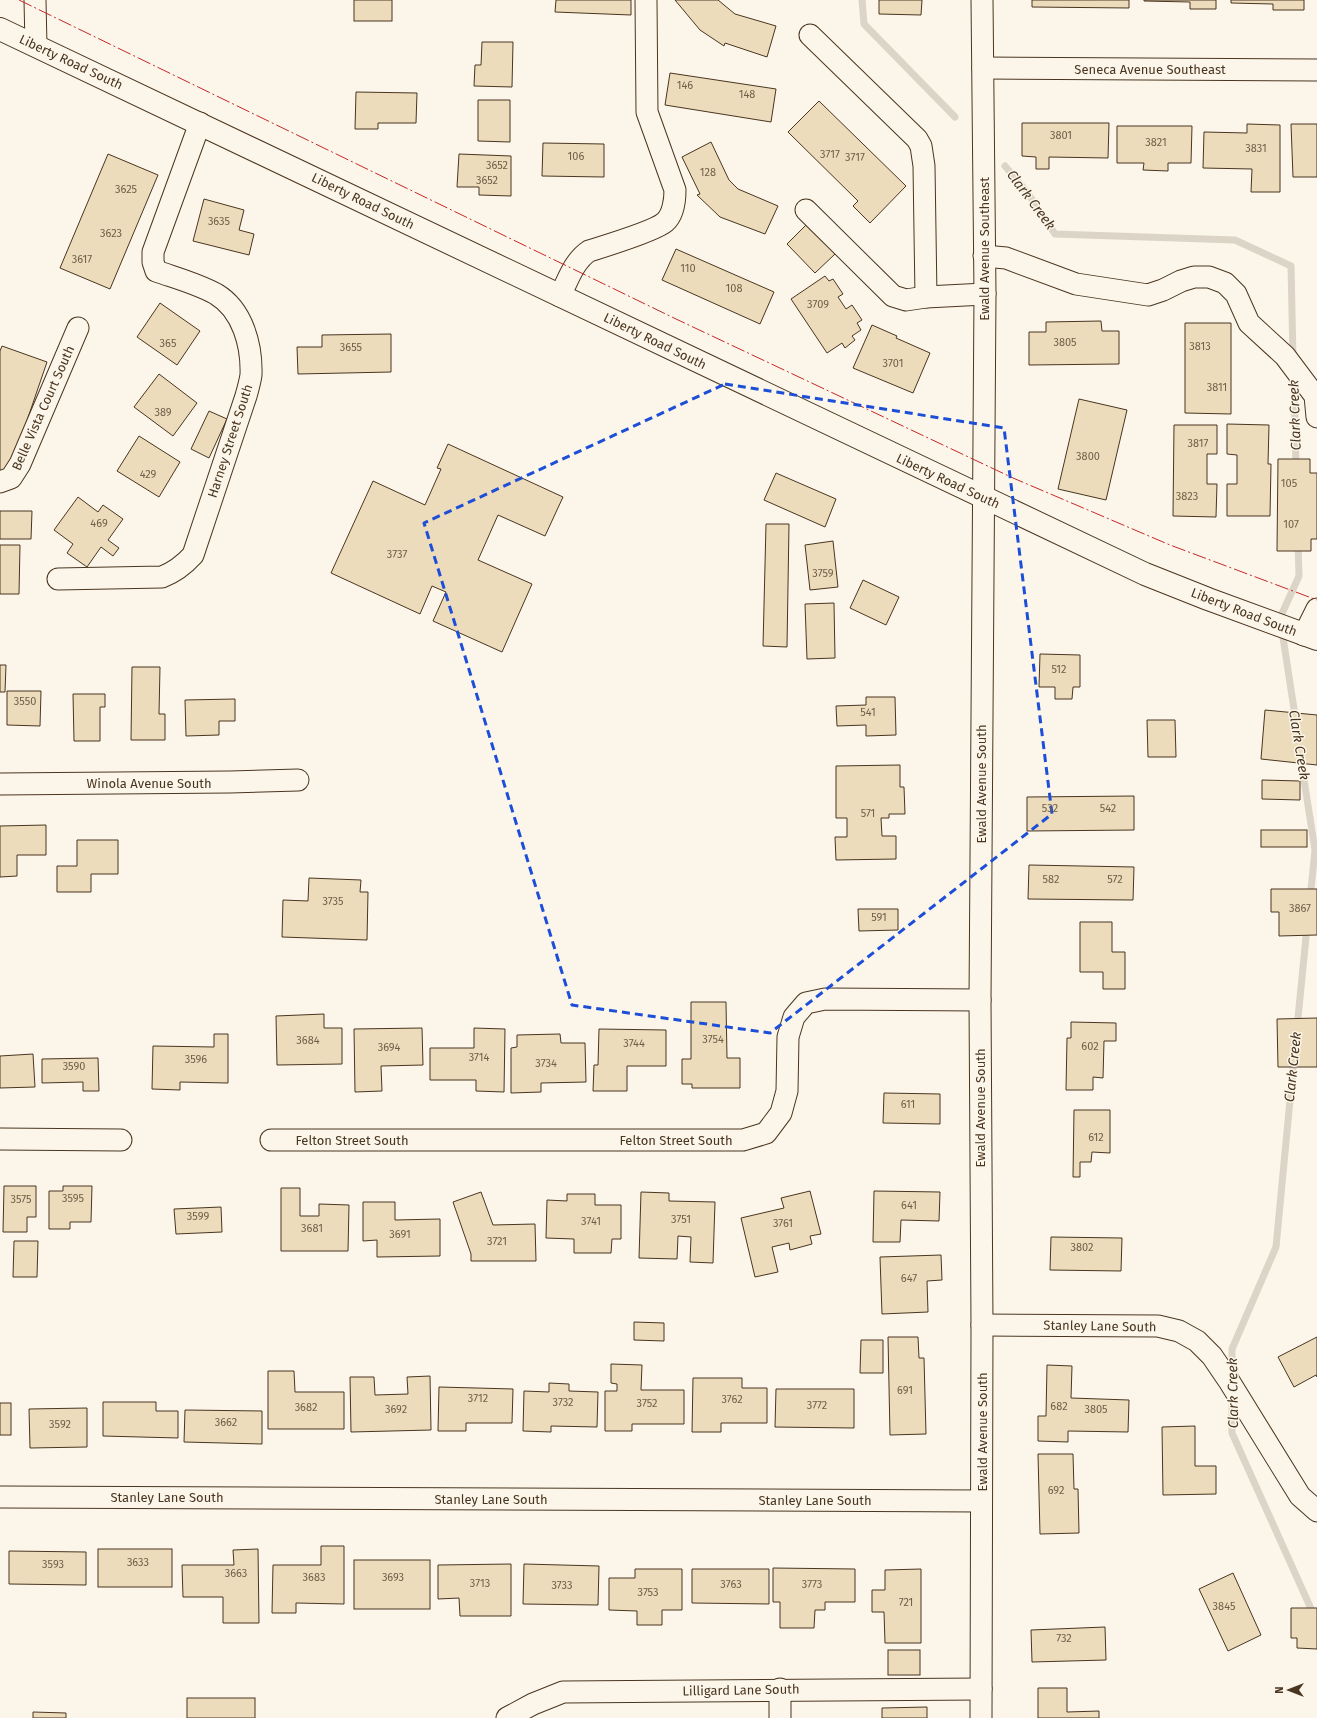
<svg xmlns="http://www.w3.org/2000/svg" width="1317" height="1718" viewBox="0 0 1317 1718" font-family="'Fira Sans',sans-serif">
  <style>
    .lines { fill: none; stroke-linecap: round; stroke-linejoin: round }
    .stream { stroke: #dcd4c6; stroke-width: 7 }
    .building { fill: #ecdcbc; stroke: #4a3520 }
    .street-casing { stroke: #4a3520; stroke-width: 23 }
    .primary-casing { stroke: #4a3520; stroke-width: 24 }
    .street { stroke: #fbf6e9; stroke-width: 21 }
    .primary { stroke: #fbf6e9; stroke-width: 22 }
    .power { stroke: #c62828; stroke-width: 1; stroke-dasharray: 14 3 2 3; stroke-linecap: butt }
    .marked { fill: none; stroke: #1d4ed8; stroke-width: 3; stroke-dasharray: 8 5; stroke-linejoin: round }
    .labels { text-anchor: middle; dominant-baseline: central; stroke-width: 3; stroke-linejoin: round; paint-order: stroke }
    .number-label { font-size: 11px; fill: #725f47 }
    .street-label { font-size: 13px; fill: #4a3520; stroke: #fbf6e9 }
    .water-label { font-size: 14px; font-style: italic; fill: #4a3520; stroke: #fbf6e9 }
  </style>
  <rect width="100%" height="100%" fill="#fbf6e9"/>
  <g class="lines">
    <g class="stream">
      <polyline points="862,0 864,24 955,117"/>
      <polyline points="1005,166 1027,192 1055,234 1235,240 1291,266 1293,358"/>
      <polyline points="1294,376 1296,468"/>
      <polyline points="1296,722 1280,618 1299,576 1298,542"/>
      <polyline points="1300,754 1315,850 1310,899"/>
      <polyline points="1297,1028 1307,927"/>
      <polyline points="1232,1376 1232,1349 1276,1247 1294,1058"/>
      <polyline points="1232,1396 1232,1433 1317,1622"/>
    </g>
  </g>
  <g class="building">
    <rect x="354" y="0" width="38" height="21"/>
    <polygon points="556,0 631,0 631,15 555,12"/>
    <polygon points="675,0 718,0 735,14 776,26 767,57 725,43 724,46 700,30"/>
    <polygon points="879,0 922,0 921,15 879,14"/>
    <polygon points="1032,0 1129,0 1129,8 1032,7"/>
    <polygon points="1144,0 1216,0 1216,9 1190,9 1190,2 1144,1"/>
    <polygon points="1231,0 1304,0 1304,10 1273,10 1273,4 1231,3"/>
    <polygon points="482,42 513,42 512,87 474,86 475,65 481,65"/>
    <polygon points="670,73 776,89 771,122 665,105"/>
    <polygon points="356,92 417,93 416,123 378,123 378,129 355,129"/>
    <polygon points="478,100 510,100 510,142 478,141"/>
    <polygon points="819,101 906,186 870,223 853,206 858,201 788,132"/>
    <polygon points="1022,123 1109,123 1108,158 1049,157 1049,169 1036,169 1036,157 1022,156"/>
    <polygon points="1247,124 1280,125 1280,192 1251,192 1252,169 1203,168 1204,132 1247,133"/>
    <polygon points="1291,124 1317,124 1317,177 1293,177"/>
    <polygon points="1117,126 1192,126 1191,163 1168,163 1168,171 1143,170 1144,163 1117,163"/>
    <polygon points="711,142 729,180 738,189 778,206 765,234 720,217 697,195 700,194 682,157"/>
    <polygon points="543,143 604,144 604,177 542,176"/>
    <polygon points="108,154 158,175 110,289 60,268"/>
    <polygon points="459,154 511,156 511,196 479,195 479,187 457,187"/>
    <polygon points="204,199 244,210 239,230 254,234 249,255 193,241"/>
    <polygon points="806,225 835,254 815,273 787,244"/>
    <polygon points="676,249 774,292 760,324 662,280"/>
    <polygon points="825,276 829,281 833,279 843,294 838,297 846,309 852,305 862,320 857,323 861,330 852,336 855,340 845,348 842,343 827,353 791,299"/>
    <polygon points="160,303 200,331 177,365 137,337"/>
    <polygon points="1101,321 1102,331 1119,331 1119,364 1029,365 1029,332 1046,332 1046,322"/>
    <polygon points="1185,323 1231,323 1231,414 1185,413"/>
    <polygon points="872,325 897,336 896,338 930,353 913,393 853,368"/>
    <polygon points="391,334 391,372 298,374 297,347 322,347 322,335"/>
    <polygon points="2,346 47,362 8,476 0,474 0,351"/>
    <polygon points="159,374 197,403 173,436 134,407"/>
    <polygon points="1079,399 1127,410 1106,500 1058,489"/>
    <polygon points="209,411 227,419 209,458 191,449"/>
    <polygon points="1227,424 1269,425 1268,464 1271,464 1270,516 1227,516 1227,484 1237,484 1237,455 1227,454"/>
    <polygon points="1174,425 1217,425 1217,454 1207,454 1207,484 1217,484 1216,517 1173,516"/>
    <polygon points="139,436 180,462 159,497 117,471"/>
    <polygon points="448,444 563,497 545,536 498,515 478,560 532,584 502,652 433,621 446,592 432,586 420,614 331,573 373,481 425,505 441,469 437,468"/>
    <polygon points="1278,459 1310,459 1310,473 1317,473 1317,539 1311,539 1311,551 1277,551"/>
    <polygon points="776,473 836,499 825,527 764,500"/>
    <polygon points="78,497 98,512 103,505 123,519 108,540 119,548 113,556 101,547 87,567 67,553 73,544 54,530"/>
    <polygon points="0,511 32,511 31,539 0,539"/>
    <polygon points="766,524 789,524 787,647 763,646"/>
    <polygon points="833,541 838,587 810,590 805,545"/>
    <polygon points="0,545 20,545 19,594 0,594"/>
    <polygon points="863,580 899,597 886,625 850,608"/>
    <polygon points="834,603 835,658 807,659 805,604"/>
    <polygon points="1040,654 1080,655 1080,687 1073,687 1072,699 1055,699 1055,687 1039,687"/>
    <polygon points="0,665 6,665 5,692 0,692"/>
    <polygon points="132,667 160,667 159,714 165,714 165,740 131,740"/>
    <polygon points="7,691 41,691 40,726 7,725"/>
    <polygon points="73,694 105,694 105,707 100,707 100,741 74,741"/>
    <polygon points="866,697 895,697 896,735 866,736 866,725 837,726 836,706 866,705"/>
    <polygon points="235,699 235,721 219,721 219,735 186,736 185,700"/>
    <polygon points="1265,710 1317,715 1317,765 1261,759"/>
    <polygon points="1147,720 1175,720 1176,757 1148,757"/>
    <polygon points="900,765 900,787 904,787 905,814 889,814 889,818 881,818 882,836 896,836 896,859 836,860 835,837 847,837 847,818 836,818 836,766"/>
    <polygon points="1262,780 1300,781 1300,800 1262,799"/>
    <polygon points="1134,796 1134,830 1027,831 1027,797"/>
    <polygon points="46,825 46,855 17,855 17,876 0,877 0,826"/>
    <rect x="1261" y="830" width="46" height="17"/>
    <polygon points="77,840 118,840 118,874 91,874 91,892 57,892 57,866 77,866"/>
    <polygon points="1029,865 1134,867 1133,900 1028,899"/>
    <polygon points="309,878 361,880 360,892 368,892 367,940 282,937 283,900 308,901"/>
    <polygon points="1271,889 1317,889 1317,935 1279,936 1279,912 1271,912"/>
    <polygon points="858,909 898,909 898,930 859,931"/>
    <polygon points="1080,922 1112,922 1112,952 1125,952 1125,989 1103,989 1103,972 1080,972"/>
    <polygon points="691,1002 726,1002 727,1058 740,1058 740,1088 692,1088 692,1084 682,1084 682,1059 691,1059"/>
    <polygon points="324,1014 324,1028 342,1028 342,1064 277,1065 276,1016"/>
    <polygon points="1317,1018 1317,1067 1278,1067 1277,1019"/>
    <polygon points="1071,1022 1116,1023 1116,1041 1104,1041 1103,1078 1093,1077 1093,1090 1066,1090 1067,1038 1071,1038"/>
    <polygon points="422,1028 423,1065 381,1066 382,1091 355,1092 354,1029"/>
    <polygon points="474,1028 505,1029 504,1092 476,1091 476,1080 430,1080 430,1048 474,1048"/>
    <polygon points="599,1029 666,1030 666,1066 627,1066 627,1091 593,1091 594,1065 598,1065"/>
    <polygon points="214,1034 228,1034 228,1083 180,1082 180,1090 152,1089 153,1046 214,1047"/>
    <polygon points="560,1034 561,1043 585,1043 586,1082 541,1083 541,1092 511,1093 511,1048 517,1047 517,1035"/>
    <polygon points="33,1054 35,1087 0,1088 0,1056"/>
    <polygon points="98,1058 99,1091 83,1091 83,1082 42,1083 42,1059"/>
    <polygon points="884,1093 940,1094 940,1124 883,1123"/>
    <polygon points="1074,1110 1110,1110 1110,1153 1092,1152 1091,1162 1080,1162 1080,1177 1073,1177"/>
    <polygon points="4,1186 36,1186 36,1217 27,1217 27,1232 3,1232"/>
    <polygon points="63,1186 92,1186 91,1222 70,1222 70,1229 49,1229 49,1191 63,1191"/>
    <polygon points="281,1188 300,1188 300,1216 319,1216 319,1204 349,1205 348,1251 281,1251"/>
    <polygon points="810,1191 821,1234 810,1236 812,1244 790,1250 789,1243 772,1247 778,1272 755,1277 741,1218 784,1208 781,1198"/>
    <polygon points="874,1191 940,1192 939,1221 901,1220 900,1242 873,1242"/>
    <polygon points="481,1192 493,1225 535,1224 536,1261 471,1261 471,1254 453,1202"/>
    <polygon points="641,1192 669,1193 669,1201 715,1202 713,1263 690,1262 691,1237 678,1236 677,1259 639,1258"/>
    <polygon points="567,1194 595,1194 595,1205 621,1205 621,1239 612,1239 611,1253 574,1253 574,1239 546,1238 547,1200 567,1201"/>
    <polygon points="363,1202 395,1202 395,1220 440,1219 440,1256 377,1257 377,1240 363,1241"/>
    <polygon points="221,1207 222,1232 176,1234 174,1209"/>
    <polygon points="1051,1237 1122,1238 1121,1271 1050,1270"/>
    <polygon points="14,1241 38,1241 37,1277 13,1277"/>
    <polygon points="941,1255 942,1280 927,1281 928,1312 882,1314 880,1257"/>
    <polygon points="634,1322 664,1323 664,1341 634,1340"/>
    <polygon points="888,1337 918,1337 919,1358 924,1358 926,1434 890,1435"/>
    <polygon points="1317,1337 1317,1377 1316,1375 1294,1387 1278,1357"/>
    <polygon points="861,1340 883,1340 883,1373 860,1373"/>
    <polygon points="611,1364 642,1365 641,1390 684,1390 684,1424 632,1424 632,1431 605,1431 605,1391 617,1391 617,1384 611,1383"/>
    <polygon points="1047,1365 1072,1366 1071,1398 1129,1400 1128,1432 1068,1431 1068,1442 1038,1441 1038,1416 1046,1416"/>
    <polygon points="268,1371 294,1371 295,1392 344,1392 344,1429 268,1429"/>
    <polygon points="430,1376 431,1430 351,1432 350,1377 374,1377 375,1395 408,1394 407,1377"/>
    <polygon points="693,1378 742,1378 742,1388 767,1388 767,1423 721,1423 721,1432 692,1432"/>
    <polygon points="549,1383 569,1384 569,1391 598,1392 597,1427 551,1426 551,1432 523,1431 524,1391 549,1392"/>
    <polygon points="439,1387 513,1389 512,1423 466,1423 466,1431 438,1431"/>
    <polygon points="776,1389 854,1389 854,1428 775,1427"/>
    <polygon points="103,1402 156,1402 156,1411 178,1411 178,1438 103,1436"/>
    <rect x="0" y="1403" width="11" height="32"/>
    <polygon points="87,1408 87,1447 30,1448 29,1409"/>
    <polygon points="185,1410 262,1411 262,1444 184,1442"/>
    <polygon points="1195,1426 1195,1466 1216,1466 1216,1494 1163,1495 1162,1427"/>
    <polygon points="1038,1454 1073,1454 1074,1489 1078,1489 1079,1533 1040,1534"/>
    <polygon points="321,1546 344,1546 344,1604 296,1603 296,1613 272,1613 273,1565 321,1565"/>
    <rect x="98" y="1549" width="74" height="38"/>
    <polygon points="258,1549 259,1623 223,1623 223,1597 183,1597 182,1565 234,1565 233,1550"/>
    <polygon points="9,1551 86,1552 86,1585 9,1584"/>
    <rect x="354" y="1560" width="76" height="49"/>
    <polygon points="511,1564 511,1616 460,1616 459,1598 438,1599 438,1565"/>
    <polygon points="524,1564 599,1566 598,1605 523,1604"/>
    <polygon points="773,1568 855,1569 855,1602 825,1602 825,1610 815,1610 814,1628 780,1628 780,1602 773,1602"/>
    <polygon points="635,1569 682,1569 682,1610 662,1610 662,1625 637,1625 637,1611 609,1610 609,1578 635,1578"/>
    <polygon points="692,1569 769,1569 769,1604 692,1603"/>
    <polygon points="921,1569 921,1643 885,1643 884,1612 872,1612 872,1590 885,1590 885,1570"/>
    <polygon points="1233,1573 1261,1635 1228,1651 1199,1589"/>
    <polygon points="1291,1608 1317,1608 1317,1649 1297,1648 1297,1638 1291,1638"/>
    <polygon points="1105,1627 1106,1660 1032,1662 1031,1630"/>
    <rect x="888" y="1650" width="32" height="25"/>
    <polygon points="1038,1688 1067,1688 1067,1712 1099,1711 1099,1718 1038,1718"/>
    <rect x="187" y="1698" width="68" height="20"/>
    <polygon points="927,1707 927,1718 882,1718 882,1708"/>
    <polygon points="33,1712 66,1713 66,1718 33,1718"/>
  </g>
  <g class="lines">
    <defs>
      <g id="street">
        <polyline points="35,0 36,46"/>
        <polyline points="810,35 917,139 921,146 924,166 926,297"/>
        <polyline points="983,68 1317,70"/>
        <polyline points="806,210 893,296 906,300 926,297 985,294"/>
        <polyline points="984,256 1006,258 1076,284 1148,295 1163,290 1181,281 1194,277 1209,277 1225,283 1236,294 1249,323 1285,356 1315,396 1317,417"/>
        <path d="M560,296c8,-16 14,-35 29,-45 16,-5 66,-20 76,-29 8,-7 10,-22 10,-32l-28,-78 -1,-112"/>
        <polyline points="0,482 11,478 20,464 78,328"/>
        <path d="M58,579l104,-2c13,-5 21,-11 31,-22l53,-159c2,-7 4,-14 5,-21 1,-29 -8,-65 -35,-81 -18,-10 -40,-16 -60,-23l-3,-9v-10l47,-129"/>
        <polyline points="1304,635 1317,609"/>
        <polyline points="0,784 230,782 298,780"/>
        <polyline points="0,1139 121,1140"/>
        <polyline points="271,1140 743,1140 766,1133 781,1113 787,1091 788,1037 794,1017 806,1003 825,999 980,1000"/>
        <polyline points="982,1325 1158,1326 1179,1331 1197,1341 1212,1356 1229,1381 1300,1496 1317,1511"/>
        <polyline points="0,1497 981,1501"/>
        <polyline points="507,1718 533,1704 563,1692 981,1689"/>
        <polyline points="780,1718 780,1689"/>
        <polyline points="981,1718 982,1325 980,1000 985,294 982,0"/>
      </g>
      <polyline id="primary" points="0,29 1145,574 1208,599 1317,639"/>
    </defs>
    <use href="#street" class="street-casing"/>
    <use href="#primary" class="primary-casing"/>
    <use href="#street" class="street"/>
    <use href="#primary" class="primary"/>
    <polyline class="power" points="19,0 676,319 1013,478 1170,545 1317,600"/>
  </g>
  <path class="marked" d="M725,384l279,44 48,386 -282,219 -198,-28 -148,-482z"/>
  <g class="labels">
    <g class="number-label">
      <text x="685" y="85">146</text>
      <text x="747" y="94">148</text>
      <text x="1061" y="135">3801</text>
      <text x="1156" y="142">3821</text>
      <text x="1256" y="148">3831</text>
      <text x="830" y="154">3717</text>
      <text x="576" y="156">106</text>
      <text x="855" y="157">3717</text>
      <text x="497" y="165">3652</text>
      <text x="708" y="172">128</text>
      <text x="487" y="180">3652</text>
      <text x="126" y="189">3625</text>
      <text x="219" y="221">3635</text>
      <text x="111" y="233">3623</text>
      <text x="82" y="259">3617</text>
      <text x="688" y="268">110</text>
      <text x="734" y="288">108</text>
      <text x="818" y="304">3709</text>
      <text x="1065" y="342">3805</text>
      <text x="168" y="343">365</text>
      <text x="1200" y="346">3813</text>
      <text x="351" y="347">3655</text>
      <text x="893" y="363">3701</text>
      <text x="1217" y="387">3811</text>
      <text x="163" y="412">389</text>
      <text x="1198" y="443">3817</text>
      <text x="1088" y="456">3800</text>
      <text x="148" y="474">429</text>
      <text x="1289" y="483">105</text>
      <text x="1187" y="496">3823</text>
      <text x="99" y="523">469</text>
      <text x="1291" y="524">107</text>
      <text x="397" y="554">3737</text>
      <text x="823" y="573">3759</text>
      <text x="1059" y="669">512</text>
      <text x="25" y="701">3550</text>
      <text x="868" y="712">541</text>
      <text x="1050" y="808">532</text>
      <text x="1108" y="808">542</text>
      <text x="868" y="813">571</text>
      <text x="1051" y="879">582</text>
      <text x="1115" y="879">572</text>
      <text x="333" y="901">3735</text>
      <text x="1300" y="908">3867</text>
      <text x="879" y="917">591</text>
      <text x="713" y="1039">3754</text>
      <text x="308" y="1040">3684</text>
      <text x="634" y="1043">3744</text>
      <text x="1090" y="1046">602</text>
      <text x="389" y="1047">3694</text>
      <text x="479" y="1057">3714</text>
      <text x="196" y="1059">3596</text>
      <text x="546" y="1063">3734</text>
      <text x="74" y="1066">3590</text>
      <text x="908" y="1104">611</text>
      <text x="1096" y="1137">612</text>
      <text x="73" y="1198">3595</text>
      <text x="21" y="1199">3575</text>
      <text x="909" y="1205">641</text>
      <text x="198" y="1216">3599</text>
      <text x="681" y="1219">3751</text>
      <text x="591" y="1221">3741</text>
      <text x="783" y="1223">3761</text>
      <text x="312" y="1228">3681</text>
      <text x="400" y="1234">3691</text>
      <text x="497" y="1241">3721</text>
      <text x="1082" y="1247">3802</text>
      <text x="909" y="1278">647</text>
      <text x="905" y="1390">691</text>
      <text x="478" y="1398">3712</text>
      <text x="732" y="1399">3762</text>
      <text x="563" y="1402">3732</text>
      <text x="647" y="1403">3752</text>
      <text x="817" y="1405">3772</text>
      <text x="1059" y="1406">682</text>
      <text x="306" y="1407">3682</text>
      <text x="396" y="1409">3692</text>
      <text x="1096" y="1409">3805</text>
      <text x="226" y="1422">3662</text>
      <text x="60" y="1424">3592</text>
      <text x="1056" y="1490">692</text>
      <text x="138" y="1562">3633</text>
      <text x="53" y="1564">3593</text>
      <text x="236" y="1573">3663</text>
      <text x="314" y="1577">3683</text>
      <text x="393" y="1577">3693</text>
      <text x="480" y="1583">3713</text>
      <text x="731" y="1584">3763</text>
      <text x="812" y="1584">3773</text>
      <text x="562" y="1585">3733</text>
      <text x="648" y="1592">3753</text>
      <text x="906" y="1602">721</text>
      <text x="1224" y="1606">3845</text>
      <text x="1064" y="1638">732</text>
    </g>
    <g class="street-label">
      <text transform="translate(71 62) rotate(25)">Liberty Road South</text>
      <text x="1150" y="69">Seneca Avenue Southeast</text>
      <text transform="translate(363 201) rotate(26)">Liberty Road South</text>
      <text transform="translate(984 249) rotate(-90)">Ewald Avenue Southeast</text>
      <text transform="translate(655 341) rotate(26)">Liberty Road South</text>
      <text transform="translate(43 408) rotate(-66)">Belle Vista Court South</text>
      <text transform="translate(230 441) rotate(-72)">Harney Street South</text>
      <text transform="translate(948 481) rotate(25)">Liberty Road South</text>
      <text transform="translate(1244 612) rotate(21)">Liberty Road South</text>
      <text x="149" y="783">Winola Avenue South</text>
      <text transform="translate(981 784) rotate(-90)">Ewald Avenue South</text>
      <text transform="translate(980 1108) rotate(-90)">Ewald Avenue South</text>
      <text x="352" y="1140">Felton Street South</text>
      <text x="676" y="1140">Felton Street South</text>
      <text transform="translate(1100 1326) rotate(1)">Stanley Lane South</text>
      <text transform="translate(982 1432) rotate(-90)">Ewald Avenue South</text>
      <text x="167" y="1497">Stanley Lane South</text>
      <text x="491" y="1499">Stanley Lane South</text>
      <text x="815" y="1500">Stanley Lane South</text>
      <text transform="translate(741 1690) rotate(-1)">Lilligard Lane South</text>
    </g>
    <g class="water-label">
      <text transform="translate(1031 200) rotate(53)">Clark Creek</text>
      <text transform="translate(1295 415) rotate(-92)">Clark Creek</text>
      <text transform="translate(1299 745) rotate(81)">Clark Creek</text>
      <text transform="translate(1293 1067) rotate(-84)">Clark Creek</text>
      <text transform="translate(1233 1393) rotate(-91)">Clark Creek</text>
    </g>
  </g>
  <g transform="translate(1289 1690) rotate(270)" stroke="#fbf6e9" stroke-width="3" paint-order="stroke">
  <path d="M0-3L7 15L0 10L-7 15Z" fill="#4a3520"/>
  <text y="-6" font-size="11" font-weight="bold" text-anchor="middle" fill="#4a3520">N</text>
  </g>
</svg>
